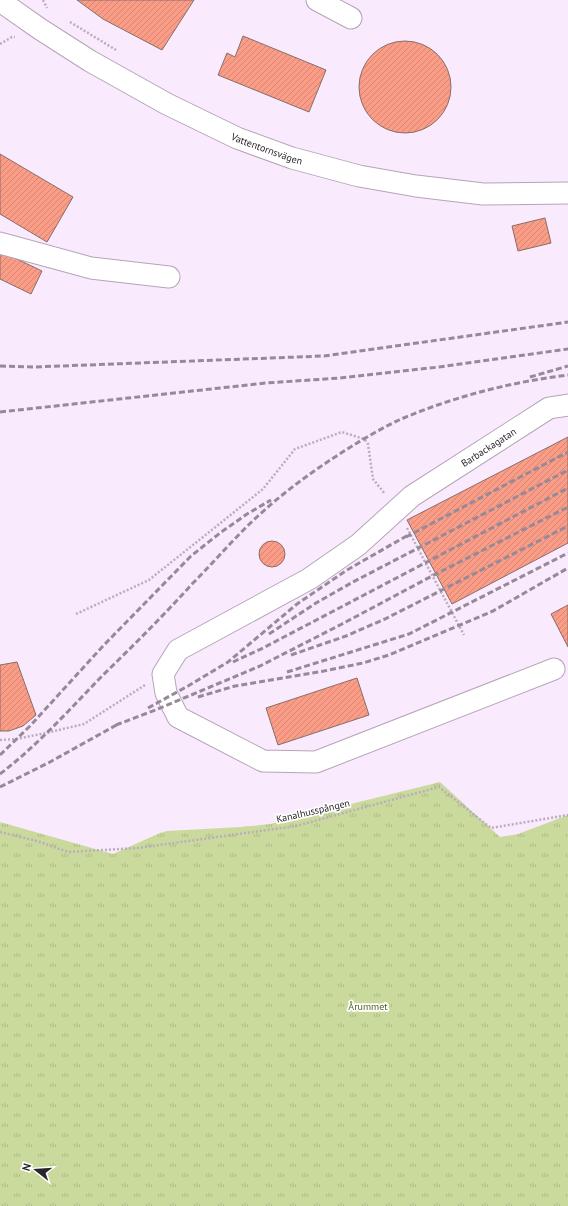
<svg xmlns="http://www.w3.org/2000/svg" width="568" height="1206" viewBox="0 0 568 1206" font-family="'PT Sans',sans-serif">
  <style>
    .park { fill: url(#park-tufts) }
    .building { fill: url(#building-hatch); stroke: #866f69 }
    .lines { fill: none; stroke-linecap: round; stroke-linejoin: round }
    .minor-casing { stroke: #b5a5b7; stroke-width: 23 }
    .path { stroke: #baadbc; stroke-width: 2.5; stroke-dasharray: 2 2; stroke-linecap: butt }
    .minor { stroke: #fff; stroke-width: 21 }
    .rail { stroke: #968a98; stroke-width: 3; stroke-dasharray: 6 3; stroke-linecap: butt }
    .labels { text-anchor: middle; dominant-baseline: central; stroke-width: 3.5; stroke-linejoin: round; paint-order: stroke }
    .street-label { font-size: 10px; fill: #2a242b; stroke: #fff }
    .park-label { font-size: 10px; fill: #505e1f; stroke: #fff }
  </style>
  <defs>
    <pattern id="park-tufts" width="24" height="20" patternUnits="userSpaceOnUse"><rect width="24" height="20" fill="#c9da9c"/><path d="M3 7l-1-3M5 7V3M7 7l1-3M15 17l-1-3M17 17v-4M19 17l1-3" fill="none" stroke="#adbb87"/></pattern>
    <pattern id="building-hatch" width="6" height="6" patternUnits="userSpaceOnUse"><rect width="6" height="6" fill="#fa9c86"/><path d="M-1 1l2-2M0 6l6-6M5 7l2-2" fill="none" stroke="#d68674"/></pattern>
  </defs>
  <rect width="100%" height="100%" fill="#faeafd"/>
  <polygon class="park" points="440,782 500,837 518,834 568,815 568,1206 0,1206 0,822 113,854 160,833 167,831 241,827 270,824"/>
  <g class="building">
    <polygon points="77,0 194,0 162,50 103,19"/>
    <polygon points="243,36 326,70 309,112 218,75 227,53 235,57"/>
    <circle cx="405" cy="87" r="46"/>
    <polygon points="0,154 73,197 47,242 0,214"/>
    <polygon points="545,218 551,243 518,251 512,226"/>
    <polygon points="0,251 42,271 31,294 0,279"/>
    <polygon points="568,437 568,543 452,604 407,520"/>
    <circle cx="272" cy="554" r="13"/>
    <polygon points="568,605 568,647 551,614"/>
    <polygon points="17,662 36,715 23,726 9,731 0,731 0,665"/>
    <polygon points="357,678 369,715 278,745 266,708"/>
  </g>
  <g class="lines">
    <defs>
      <g id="minor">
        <polyline points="317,0 351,18"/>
        <path id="s1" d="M0,1l40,28 50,32 77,43 70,34 55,20 67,18 57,10 67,8 85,-1"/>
        <polyline points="0,243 91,268 169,277"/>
        <path id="s2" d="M554,669l-238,93 -53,-1 -85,-44 -12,-24 -3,-19 15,-24 131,-71 49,-34 54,-49 137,-88 19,-3"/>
      </g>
    </defs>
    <use href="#minor" class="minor-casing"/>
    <g class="path">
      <polyline points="43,0 47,8"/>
      <polyline points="70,22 116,50"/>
      <polyline points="0,44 12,37 15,37"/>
      <polyline points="407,528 464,635"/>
      <polyline points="76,614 149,580 263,489 295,449 342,432 364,439 368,444 373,479 385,494"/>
      <polyline points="0,740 16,739 46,733 84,724 145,685"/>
      <polyline points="0,832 37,841 68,852 138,848 296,826 439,787 491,828 568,815"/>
    </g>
    <use href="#minor" class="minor"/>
    <g class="rail">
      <polyline points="0,366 34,367 324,356 568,322"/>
      <polyline points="530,377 568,366"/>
      <polyline points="0,412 266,383 340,378 439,367 568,349"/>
      <polyline points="406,537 568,452"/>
      <polyline points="269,634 316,603 353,582 568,470"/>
      <polyline points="291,655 346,636 385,619 568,526"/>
      <polyline points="233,662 263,648 568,488"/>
      <polyline points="287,672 409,634 568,553"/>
      <polyline points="198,697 235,686 324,671 363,663 389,655 493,611 568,568"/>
      <polyline points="148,708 188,686 228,662 297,604 347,570 410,534"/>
      <polyline points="116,725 158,709 260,666 342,624 432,576 568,507"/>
      <polyline points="0,755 30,726 103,646 191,556 220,533 247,514 271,500"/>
      <path d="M0,774c38,-29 70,-65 103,-99 31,-30 61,-60 90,-92 22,-22 42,-46 65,-67 28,-26 59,-48 91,-68 16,-10 33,-20 50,-28 53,-23 112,-38 169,-45"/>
      <polyline points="0,787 50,762 120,723"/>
    </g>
  </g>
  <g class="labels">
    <g class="street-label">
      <text stroke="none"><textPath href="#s1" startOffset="306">Vattentornsvägen</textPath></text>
      <text stroke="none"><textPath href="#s2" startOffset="851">Barbackagatan</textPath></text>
      <text transform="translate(313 811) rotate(-13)">Kanalhusspången</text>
    </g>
    <g class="park-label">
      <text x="368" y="1006">Årummet</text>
    </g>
  </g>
  <g transform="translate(36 1170) rotate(287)" stroke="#ffffff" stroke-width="3" paint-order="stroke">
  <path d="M0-3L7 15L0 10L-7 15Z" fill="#2a242b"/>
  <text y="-6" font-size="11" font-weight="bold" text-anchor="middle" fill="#2a242b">N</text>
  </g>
</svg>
